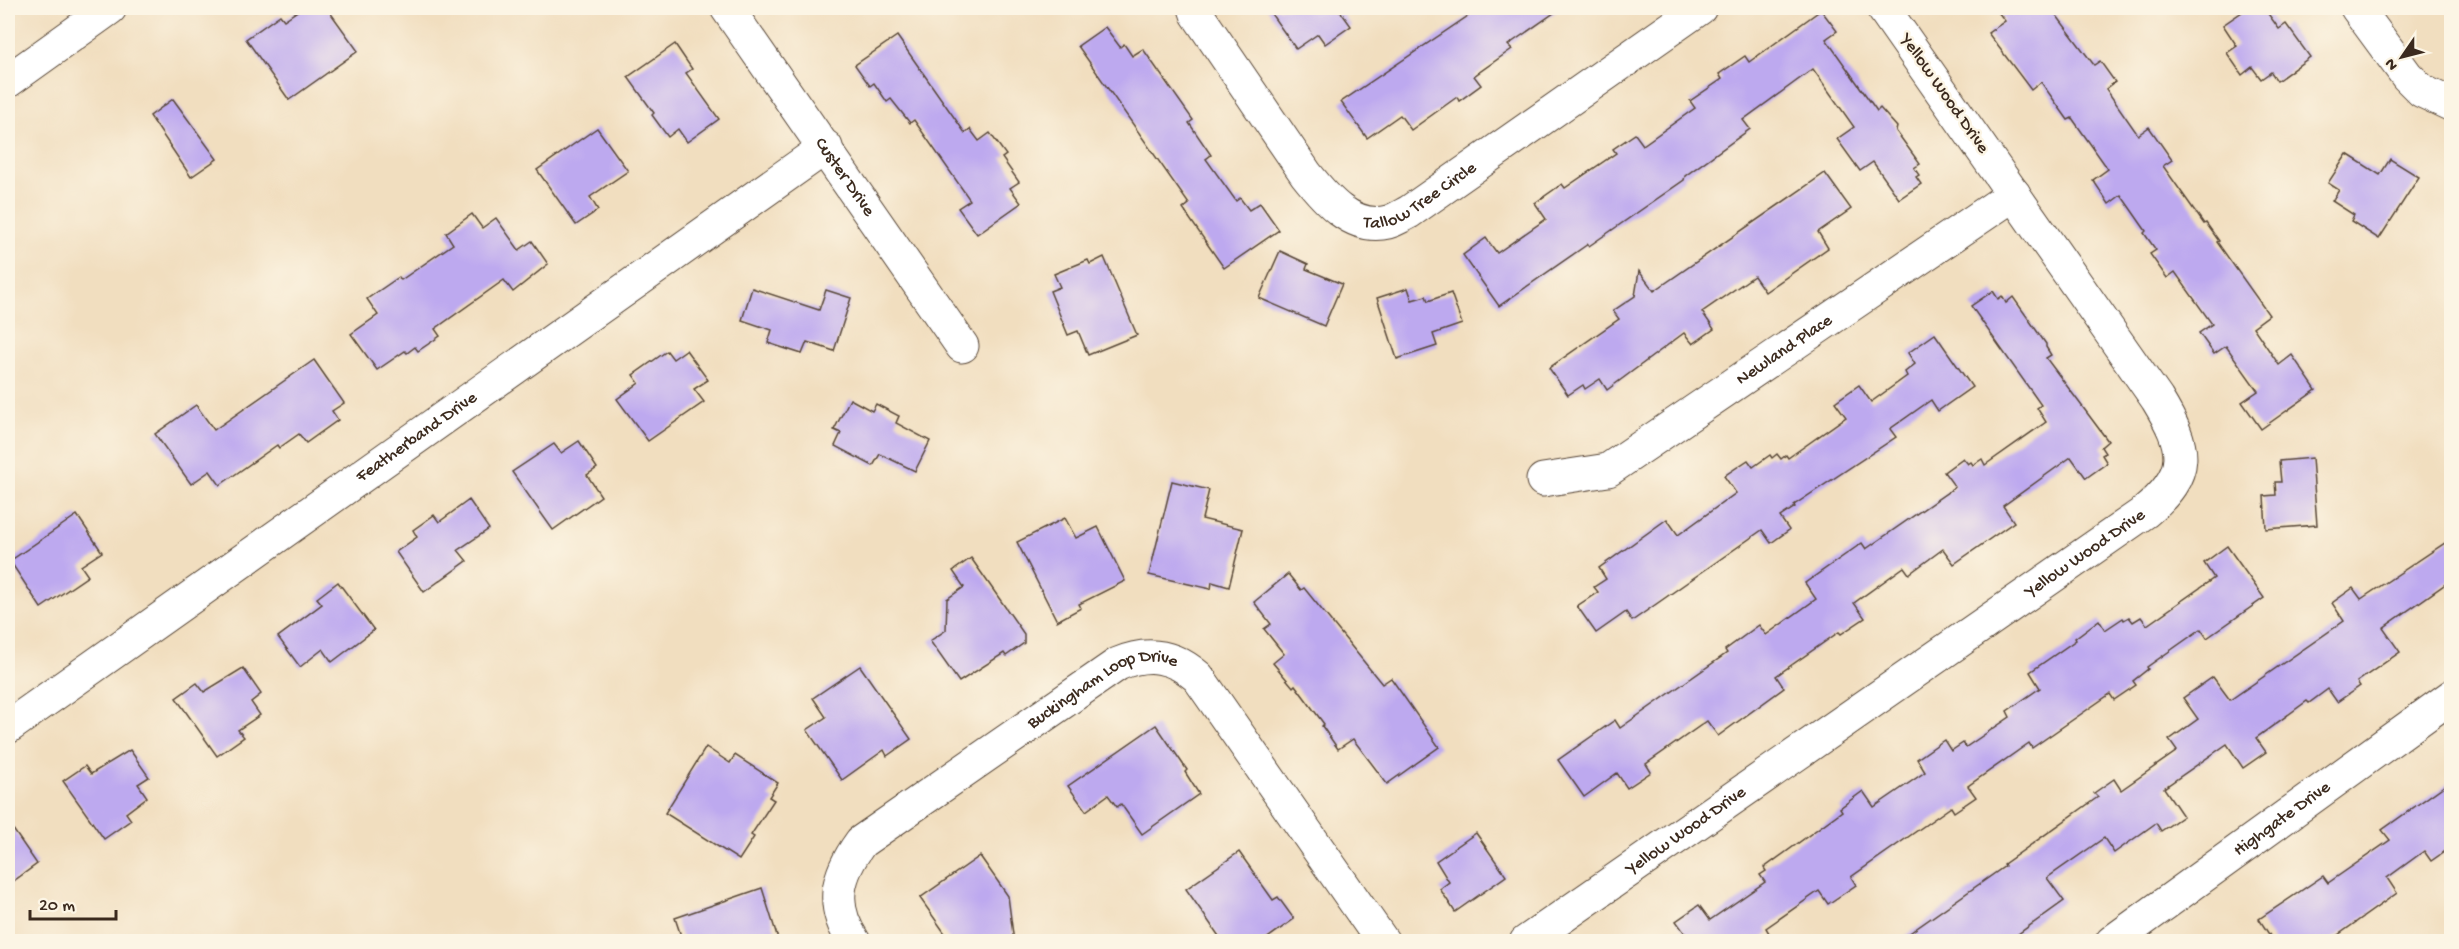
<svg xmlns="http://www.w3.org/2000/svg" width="2459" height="949" viewBox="0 0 2459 949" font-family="'Gochi Hand',sans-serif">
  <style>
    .building { fill: #bda9ef }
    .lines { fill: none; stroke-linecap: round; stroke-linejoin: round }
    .minor-casing { stroke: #564536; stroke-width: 35 }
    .minor { stroke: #fff; stroke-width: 33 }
    .labels { text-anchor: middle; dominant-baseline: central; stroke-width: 5; stroke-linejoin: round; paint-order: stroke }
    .street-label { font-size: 18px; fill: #3b2a1e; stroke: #fcf5e5 }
  </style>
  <rect width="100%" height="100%" fill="#fcf5e5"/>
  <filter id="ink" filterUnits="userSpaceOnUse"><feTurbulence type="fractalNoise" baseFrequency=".0167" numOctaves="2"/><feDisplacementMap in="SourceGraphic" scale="12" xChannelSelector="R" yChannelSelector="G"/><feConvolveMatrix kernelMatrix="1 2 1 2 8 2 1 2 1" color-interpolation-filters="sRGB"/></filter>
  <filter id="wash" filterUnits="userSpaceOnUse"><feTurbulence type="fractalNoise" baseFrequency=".008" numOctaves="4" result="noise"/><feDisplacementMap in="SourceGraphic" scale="24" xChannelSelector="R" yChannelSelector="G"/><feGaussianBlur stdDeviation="1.35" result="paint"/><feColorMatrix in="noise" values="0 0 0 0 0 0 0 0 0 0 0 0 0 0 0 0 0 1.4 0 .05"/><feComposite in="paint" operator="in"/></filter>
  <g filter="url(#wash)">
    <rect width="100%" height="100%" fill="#f1debf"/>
    <g id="blocks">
      <g class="building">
        <polygon points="302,8 327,8 358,51 289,100 246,39 280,15 284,20"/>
        <polygon points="1267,8 1338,8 1351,26 1325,44 1318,34 1296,49"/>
        <polygon points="1480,8 1561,8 1508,45 1512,49 1474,76 1481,85 1459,101 1457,97 1411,130 1400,115 1367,138 1341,102"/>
        <polygon points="1995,8 2051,8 2094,65 2100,61 2115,82 2106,89 2138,135 2149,127 2172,160 2163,166 2204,224 2206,223 2219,241 2217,242 2269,315 2253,327 2279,365 2292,355 2316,390 2261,429 2242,402 2258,391 2226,346 2214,354 2199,333 2212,324 2175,272 2167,278 2150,254 2156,250 2144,233 2146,231 2121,195 2109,204 2093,180 2108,169 2072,118 2068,120 2041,82 2031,90 1988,33 2005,21"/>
        <polygon points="2248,8 2264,8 2279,29 2286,24 2310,57 2277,81 2271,72 2261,79 2252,67 2242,75 2227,53 2237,46 2223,25"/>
        <polygon points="1821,10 1837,31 1826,39 1877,111 1880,108 1897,127 1896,131 1920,164 1914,168 1919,175 1916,177 1921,184 1899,199 1873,162 1860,171 1837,139 1854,127 1813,69 1743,120 1750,129 1685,176 1684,180 1589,246 1588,244 1499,306 1463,255 1486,238 1497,253 1546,219 1535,203 1562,184 1565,188 1616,153 1613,149 1635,134 1643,145 1695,108 1690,101 1722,79 1719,74 1745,56 1749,62"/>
        <polygon points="1105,27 1120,47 1124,44 1132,56 1143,49 1193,120 1189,123 1211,155 1206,159 1236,201 1240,198 1249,210 1260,203 1279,230 1224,268 1183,209 1189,204 1078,46"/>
        <polygon points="897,36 965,133 970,129 979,141 990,133 1006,155 1002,158 1019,182 1010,188 1021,203 977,234 958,208 970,200 914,120 910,123 891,99 887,102 874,83 870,86 855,65"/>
        <polygon points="675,44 692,69 686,73 719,119 687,142 678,129 668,137 652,115 654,113 628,77"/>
        <polygon points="173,99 217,159 191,177 150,116"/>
        <polygon points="597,128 628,171 590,197 598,210 576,225 537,170"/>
        <polygon points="2347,154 2380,175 2390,159 2419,177 2379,239 2351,221 2354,215 2332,201 2339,190 2328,183"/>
        <polygon points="1825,173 1851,209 1818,232 1828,248 1765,292 1754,276 1702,312 1714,329 1693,344 1684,333 1607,390 1600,379 1585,389 1583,385 1568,395 1549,368 1619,319 1613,311 1635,296 1639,271 1654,291"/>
        <polygon points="472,214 482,228 496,218 519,250 532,241 548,264 513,292 504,280 435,329 440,336 418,351 415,347 407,353 405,351 377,370 351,334 378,315 367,299 399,277 401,280 453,244 446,233"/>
        <polygon points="1280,251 1308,264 1306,269 1342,284 1324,326 1259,298"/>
        <polygon points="1104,257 1137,335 1088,355 1078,331 1068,335 1050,291 1060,287 1054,274 1088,260 1090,264"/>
        <polygon points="752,288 819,310 826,290 851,298 834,351 807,342 802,354 768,343 772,330 742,320"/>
        <polygon points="1408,288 1412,300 1426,296 1428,301 1451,293 1462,324 1433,334 1437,346 1397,359 1377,298"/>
        <polygon points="1993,291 1998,299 2002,296 2006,303 2013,297 2046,344 2046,347 2051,355 2046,358 2108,441 2101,447 2105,453 2102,455 2107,463 2086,478 2071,457 2003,506 2014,522 1954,564 1943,549 1909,574 1904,567 1854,603 1865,618 1841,634 1839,632 1776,676 1784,688 1718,736 1707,721 1646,764 1651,772 1627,788 1617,773 1584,797 1558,760 1615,720 1620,728 1727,653 1725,650 1759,625 1766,635 1816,599 1805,583 1862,543 1866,549 1955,487 1944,472 1963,458 1968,464 1971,462 1973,465 1982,459 1985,465 2046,422 2037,408 2041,405 1971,306"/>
        <polygon points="1935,334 1972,387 1938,411 1931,400 1890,429 1896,437 1794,505 1795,507 1780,517 1789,530 1771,543 1762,530 1632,621 1626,612 1596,633 1577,606 1598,592 1594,587 1606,579 1599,568 1667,519 1678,535 1736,493 1724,476 1748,460 1753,467 1770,455 1772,458 1777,454 1781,459 1786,455 1788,458 1846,417 1835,402 1859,385 1871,402 1907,376 1905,372 1915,364 1908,353"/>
        <polygon points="686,350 708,380 694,389 704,402 648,441 617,399 639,383 633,375 667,351 673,359"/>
        <polygon points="314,360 344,403 332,411 338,420 306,443 299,434 279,448 277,445 220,485 210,471 191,484 155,434 196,405 214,430"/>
        <polygon points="850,399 872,411 876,404 899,416 896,423 930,441 915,471 880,454 873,466 835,446 841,433 834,430"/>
        <polygon points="579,441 597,468 587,475 601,496 553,530 512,472 554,444 561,453"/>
        <polygon points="2312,458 2317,525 2266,529 2264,496 2276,495 2275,482 2281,482 2279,461"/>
        <polygon points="1172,481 1209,490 1202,519 1243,529 1229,587 1212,582 1211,589 1149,575"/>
        <polygon points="469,500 489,529 458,550 467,561 424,592 396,552 417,537 413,530 434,515 439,522"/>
        <polygon points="77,515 102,552 81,566 88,576 41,608 10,561"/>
        <polygon points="1065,518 1076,538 1098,527 1125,581 1079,604 1081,608 1057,621 1017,542"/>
        <polygon points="2451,539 2451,580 2383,628 2400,652 2357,682 2360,686 2337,702 2328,689 2309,703 2307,701 2256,738 2266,752 2243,768 2227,744 2164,788 2183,816 2161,831 2156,823 2114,853 2104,838 2047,878 2064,901 2007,942 1897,942 2005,866 2004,864 2098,797 2094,793 2114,779 2121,790 2177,751 2169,740 2198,719 2183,698 2213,677 2230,700 2344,621 2332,603 2353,588 2361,599"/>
        <polygon points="2227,546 2264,598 2207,638 2201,629 2147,667 2148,669 2133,681 2136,685 2114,700 2110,694 2032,748 2029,743 1968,786 1976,797 1954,812 1951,807 1851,877 1856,885 1828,904 1819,891 1766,928 1769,933 1757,942 1679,942 1687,936 1676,921 1699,905 1710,920 1765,882 1760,875 1766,871 1764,868 1842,811 1840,808 1863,791 1874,807 1925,772 1917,759 1944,740 1951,751 1963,743 1966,747 2010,717 2007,711 2040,688 2030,672 2076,640 2075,638 2099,620 2105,630 2123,618 2124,620 2129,617 2133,622 2141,617 2147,625 2214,578 2204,563"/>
        <polygon points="971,558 1024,634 1024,643 1006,656 1004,653 959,682 930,641 946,630 947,599 964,587 953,571"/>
        <polygon points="1288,574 1301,590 1304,588 1382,684 1391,678 1439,747 1387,784 1353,739 1338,749 1322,726 1324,724 1295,685 1293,687 1273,663 1284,654 1264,629 1271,624 1254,602"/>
        <polygon points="338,582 374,630 332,662 323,649 300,667 278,637 322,604 317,598"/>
        <polygon points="860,666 911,739 887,756 884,750 842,780 807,730 826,717 813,698"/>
        <polygon points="243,668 261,694 251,702 260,715 238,730 244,737 217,756 176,698 197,683 204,692"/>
        <polygon points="1156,725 1187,770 1185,772 1199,794 1142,834 1121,804 1117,807 1108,795 1086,811 1068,786"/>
        <polygon points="706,747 730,763 735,755 778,783 769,797 774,800 751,835 754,837 739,860 665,813"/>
        <polygon points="130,750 149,777 138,784 147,797 126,813 131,820 104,839 63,781 85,766 91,774"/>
        <polygon points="2451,781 2451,847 2431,861 2424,851 2387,878 2397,893 2328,942 2274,942 2259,919 2323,876 2328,883 2390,840 2382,830"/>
        <polygon points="8,822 37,864 8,885"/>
        <polygon points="1476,833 1506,876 1455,912 1440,889 1449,882 1436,861"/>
        <polygon points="1239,852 1273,900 1278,897 1294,919 1262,942 1223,942 1186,889"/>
        <polygon points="980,856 1008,896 1014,942 951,942 920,898"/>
        <polygon points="762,888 779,942 683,942 675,918"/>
      </g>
    </g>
  </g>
  <g filter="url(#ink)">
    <use href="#blocks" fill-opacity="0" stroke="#564536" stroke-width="1.5"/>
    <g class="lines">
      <defs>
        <g id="minor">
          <path id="s1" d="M727,8l235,338"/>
          <path id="s2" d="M1195,8l2,6 109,160c19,24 46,57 82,48 7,-2 15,-7 21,-10l291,-204"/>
          <polyline points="2357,8 2407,76 2422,91 2452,105"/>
          <polyline points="8,81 110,8"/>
          <path id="s3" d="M1543,480l65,-10 406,-276"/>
          <path id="s4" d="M8,727l818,-580"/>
          <path id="s5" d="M854,942c-25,-37 -17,-67 7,-100l257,-178c30,-13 55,-9 80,13l185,265"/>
          <path id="s6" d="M1526,942l619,-430c47,-39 42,-64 12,-113l-274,-391"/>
          <path id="s7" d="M2112,942l340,-246"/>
        </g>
      </defs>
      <use href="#minor" class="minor-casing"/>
      <use href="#minor" class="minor"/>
    </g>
  </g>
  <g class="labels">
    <g class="street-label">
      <text transform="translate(1944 94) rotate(55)">Yellow Wood Drive</text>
      <text stroke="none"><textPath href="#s1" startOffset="206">Custer Drive</textPath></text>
      <text stroke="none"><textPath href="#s2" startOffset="340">Tallow Tree Circle</textPath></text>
      <text stroke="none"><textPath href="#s3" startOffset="279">Newland Place</textPath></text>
      <text stroke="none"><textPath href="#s4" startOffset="501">Featherband Drive</textPath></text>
      <text stroke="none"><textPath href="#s6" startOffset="681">Yellow Wood Drive</textPath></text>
      <text stroke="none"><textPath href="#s5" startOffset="398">Buckingham Loop Drive</textPath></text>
      <text stroke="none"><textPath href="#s7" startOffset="210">Highgate Drive</textPath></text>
      <text stroke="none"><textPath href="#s6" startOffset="195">Yellow Wood Drive</textPath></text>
    </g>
  </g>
  <rect width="2459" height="949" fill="none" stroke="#fcf5e5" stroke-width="30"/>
  <g transform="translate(2402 57) rotate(235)" stroke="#fcf5e5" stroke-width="4.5" paint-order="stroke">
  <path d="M0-4.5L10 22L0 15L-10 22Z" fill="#3b2a1e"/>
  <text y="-9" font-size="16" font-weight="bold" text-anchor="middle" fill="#3b2a1e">N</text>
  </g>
  <path d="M30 910v9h86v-9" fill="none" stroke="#3b2a1e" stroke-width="3"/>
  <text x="39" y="910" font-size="18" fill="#3b2a1e" stroke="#fcf5e5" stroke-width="4.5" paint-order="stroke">20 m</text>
</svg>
